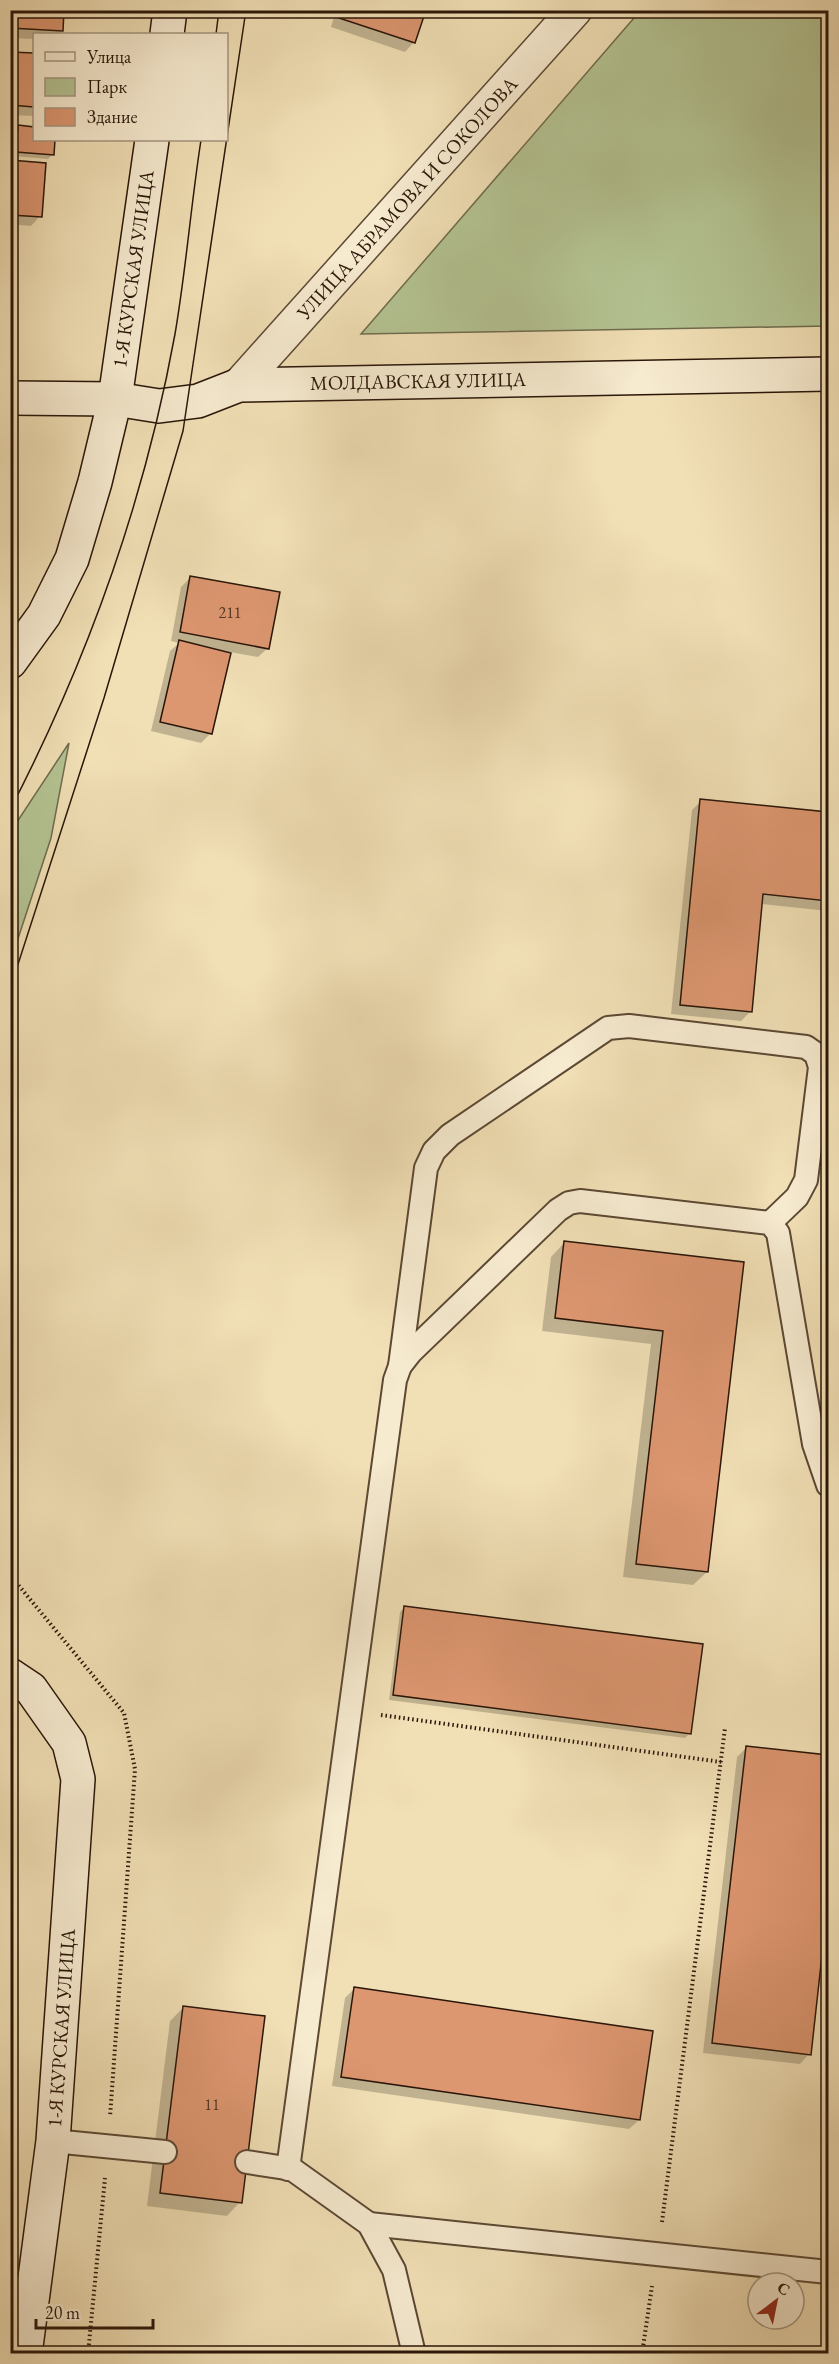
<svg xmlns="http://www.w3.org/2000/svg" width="839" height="2364" viewBox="0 0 839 2364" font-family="'EB Garamond',serif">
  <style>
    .green { fill: #b4c392; stroke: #6f6c4e; stroke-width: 1.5 }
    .shadow { fill: #0003 }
    .building { fill: #dc9670; stroke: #2a1609; stroke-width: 1.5 }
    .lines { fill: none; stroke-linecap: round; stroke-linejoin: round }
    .lane-casing { stroke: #5c4834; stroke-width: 26 }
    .street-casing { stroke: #5c4834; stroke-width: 36 }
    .secondary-casing { stroke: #2a1609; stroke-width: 36 }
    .path { stroke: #2a1609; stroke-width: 4; stroke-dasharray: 1.5 3; stroke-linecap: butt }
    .lane { stroke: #f6eacf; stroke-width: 22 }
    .street { stroke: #f6eacf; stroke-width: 33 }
    .secondary { stroke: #f6eacf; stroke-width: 33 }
    .tram { stroke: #2a1609; stroke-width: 1.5 }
    .labels { text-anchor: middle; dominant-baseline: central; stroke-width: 6; stroke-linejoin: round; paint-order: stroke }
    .number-label { font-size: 16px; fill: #563623 }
    .street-label { font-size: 20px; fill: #2a1609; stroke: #f6eacf }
  </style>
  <rect width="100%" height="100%" fill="#f1dfb5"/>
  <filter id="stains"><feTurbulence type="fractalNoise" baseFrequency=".00333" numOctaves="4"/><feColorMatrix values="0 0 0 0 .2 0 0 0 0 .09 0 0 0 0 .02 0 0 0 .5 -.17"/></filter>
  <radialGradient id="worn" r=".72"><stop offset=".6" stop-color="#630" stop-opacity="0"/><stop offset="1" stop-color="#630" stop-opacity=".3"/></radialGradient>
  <g class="green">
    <polygon points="640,11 828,11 828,326 361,334"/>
    <polygon points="69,743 51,838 11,960 11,831"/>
  </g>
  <g class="shadow">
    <polygon points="10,10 62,31 58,34 34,34 34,39 10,38"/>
    <polygon points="336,10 424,10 414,42 405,52 331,27"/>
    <polygon points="10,54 34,55 34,116 10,115"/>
    <polygon points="18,127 34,128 34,140 54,140 52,155 48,159 12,156 14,131"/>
    <polygon points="10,162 40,216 31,226 10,224"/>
    <polygon points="191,577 268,648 258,657 230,652 210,734 201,743 151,731 170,651 179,643 171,641 181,587"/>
    <polygon points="701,801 828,813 828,911 761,904 751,1011 741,1021 671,1014 692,810"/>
    <polygon points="564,1243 742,1264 707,1572 693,1585 623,1577 651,1344 542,1331 551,1257"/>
    <polygon points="404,1608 690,1733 685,1738 389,1700 400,1612"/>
    <polygon points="747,1747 828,1757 828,1888 809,2054 800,2064 703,2053 737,1757"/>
    <polygon points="354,1989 639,2120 629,2129 332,2086 345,1998"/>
    <polygon points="183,2008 240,2202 227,2216 147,2206 170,2021"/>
  </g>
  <g class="building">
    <polygon points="10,10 64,10 63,31 10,28"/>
    <polygon points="342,10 426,10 415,43 339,18"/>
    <polygon points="10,52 34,53 34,107 10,105"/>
    <polygon points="18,125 34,127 34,140 55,140 54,155 16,152"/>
    <polygon points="10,160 46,163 42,217 10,215"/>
    <polygon points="190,576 280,592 269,649 180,632"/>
    <polygon points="179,640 231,653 212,734 160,722"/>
    <polygon points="700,799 828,812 828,901 763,894 752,1012 680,1005"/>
    <polygon points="564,1241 744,1262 708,1572 636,1564 663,1331 555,1318"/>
    <polygon points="404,1606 703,1644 691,1734 393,1695"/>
    <polygon points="746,1746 828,1755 828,1901 811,2055 712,2043"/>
    <polygon points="354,1987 653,2031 640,2120 341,2077"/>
    <polygon points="183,2006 265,2016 242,2203 160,2193"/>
  </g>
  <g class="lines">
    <defs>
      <g id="lane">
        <polyline points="400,1366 426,1168 434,1151 450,1135 608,1028 629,1026 806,1047 816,1054 820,1067 806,1180 797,1197 770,1223"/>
        <polyline points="53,2141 165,2152"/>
        <polyline points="247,2162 292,2169 369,2224 394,2270 414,2354"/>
        <polyline points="288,2169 395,1380 400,1366 411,1352 558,1210 569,1203 580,1201 770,1223 778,1233 814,1444 828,1485"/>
        <polyline points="369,2224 828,2272"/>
      </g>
      <polyline id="street" points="239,385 575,10"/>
      <g id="secondary">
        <polyline points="167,34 170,10"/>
        <polyline points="10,398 115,399 159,406 198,401 239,385 828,374"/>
        <polyline points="10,662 44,615 72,559 95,482 115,399 152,140"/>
        <polyline points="10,1675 31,1689 69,1743 78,1779 53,2141 25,2354"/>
      </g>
    </defs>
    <use href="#lane" class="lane-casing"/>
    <use href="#street" class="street-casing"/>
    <use href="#secondary" class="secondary-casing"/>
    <g class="path">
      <polyline points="10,1575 124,1713 135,1769 110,2117"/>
      <polyline points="381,1715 721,1762"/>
      <polyline points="662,2222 725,1728"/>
      <polyline points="88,2354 105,2178"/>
      <polyline points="642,2354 652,2286"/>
    </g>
    <use href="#lane" class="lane"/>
    <use href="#street" class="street"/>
    <use href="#secondary" class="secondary"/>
    <g class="tram">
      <polyline points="216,34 219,10"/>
      <path d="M10,810c77,-149 135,-311 165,-476 11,-64 16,-130 26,-194"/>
      <polyline points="10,989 104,698 183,431 246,10"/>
    </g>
  </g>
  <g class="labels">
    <g class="number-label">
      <text x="230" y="612">211</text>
      <text x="212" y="2104">11</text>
    </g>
    <g class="street-label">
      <text transform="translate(407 198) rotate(-48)">УЛИЦА АБРАМОВА И СОКОЛОВА</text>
      <text transform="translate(133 269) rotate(-82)">1-Я КУРСКАЯ УЛИЦА</text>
      <text transform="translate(418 381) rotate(-1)">МОЛДАВСКАЯ УЛИЦА</text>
      <text transform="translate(61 2028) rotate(-86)">1-Я КУРСКАЯ УЛИЦА</text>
    </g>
  </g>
  <rect width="839" height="2364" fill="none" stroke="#f1dfb5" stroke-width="36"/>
  <rect x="12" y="12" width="815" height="2340" fill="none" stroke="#2a1609" stroke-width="3"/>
  <rect x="18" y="18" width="803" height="2328" fill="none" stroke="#2a1609" stroke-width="1.5"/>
  <rect x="33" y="33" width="195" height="108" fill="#f6eacf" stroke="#a49580" stroke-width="1.5"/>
  <rect x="45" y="52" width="30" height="9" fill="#f6eacf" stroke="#a49580" stroke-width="1.5"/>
  <text x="87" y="63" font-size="18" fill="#2a1609">Улица</text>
  <rect x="45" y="78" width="30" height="18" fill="#b4c392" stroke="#a49580" stroke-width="1.5"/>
  <text x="87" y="93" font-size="18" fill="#2a1609">Парк</text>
  <rect x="45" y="108" width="30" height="18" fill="#dc9670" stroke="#a49580" stroke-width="1.5"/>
  <text x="87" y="123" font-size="18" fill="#2a1609">Здание</text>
  <g transform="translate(776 2301) rotate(32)"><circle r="28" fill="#f6eacf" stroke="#a49580" stroke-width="1.5"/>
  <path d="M0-4.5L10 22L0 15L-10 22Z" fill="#8f2418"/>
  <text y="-9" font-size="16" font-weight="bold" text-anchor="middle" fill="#2a1609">С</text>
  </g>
  <path d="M36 2319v9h117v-9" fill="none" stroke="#2a1609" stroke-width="3"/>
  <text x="45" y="2319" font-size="18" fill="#2a1609" stroke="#f6eacf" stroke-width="4.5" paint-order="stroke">20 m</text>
  <rect width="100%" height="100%" filter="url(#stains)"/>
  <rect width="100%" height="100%" fill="url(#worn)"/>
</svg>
